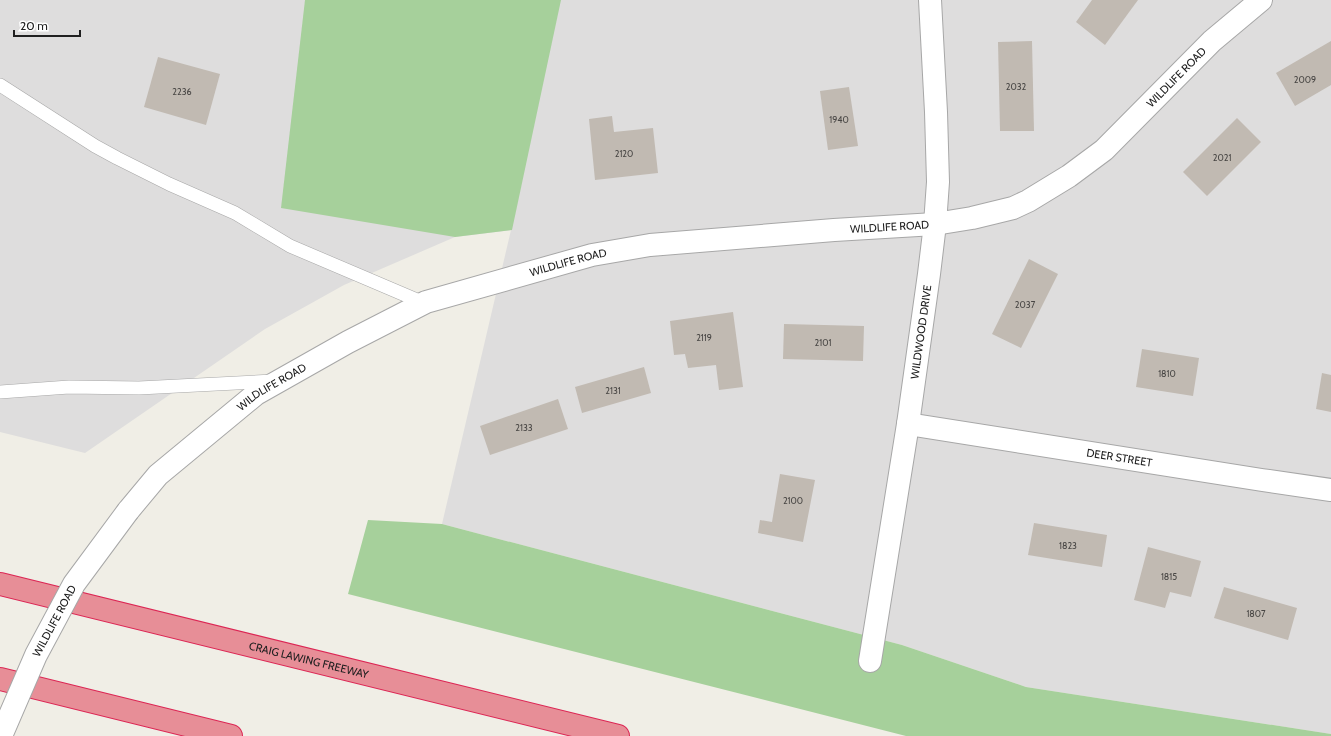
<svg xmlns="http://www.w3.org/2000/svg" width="1331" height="736" viewBox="0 0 1331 736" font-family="Cabin,sans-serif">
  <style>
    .residential { fill: #dedddd }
    .forest { fill: #a6d09b }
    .building { fill: #c1bab2 }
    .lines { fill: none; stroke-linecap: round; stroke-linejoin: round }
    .service-casing { stroke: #a7a7a7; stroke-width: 14 }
    .minor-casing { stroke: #a7a7a7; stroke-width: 24 }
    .motorway-casing { stroke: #dc2654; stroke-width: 24 }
    .service { stroke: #fff; stroke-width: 13 }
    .minor { stroke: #fff; stroke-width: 22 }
    .motorway { stroke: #e78e97; stroke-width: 22 }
    .minor-bridge-casing { stroke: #a7a7a7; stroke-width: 24; stroke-linecap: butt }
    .minor-bridge { stroke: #fff; stroke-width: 22 }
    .labels { text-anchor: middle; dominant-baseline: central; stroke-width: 3; stroke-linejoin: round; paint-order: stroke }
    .number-label { font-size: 9px; fill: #484644 }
    .street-label { font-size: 11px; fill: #202020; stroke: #fff }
  </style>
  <rect width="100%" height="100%" fill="#f0eee6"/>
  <polygon class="residential" points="0,0 1331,0 1331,734 1026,687 902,645 442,524 511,230 455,237 344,285 265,329 85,453 0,432"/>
  <g class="forest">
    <polygon points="305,0 561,0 512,230 455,237 281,208"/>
    <polygon points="368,520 442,524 902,645 1026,687 1331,734 1331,736 906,736 348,594"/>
  </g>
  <g class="building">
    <polygon points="1092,0 1138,0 1105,45 1076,22"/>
    <polygon points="1032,41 1034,131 1000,131 998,42"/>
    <polygon points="1331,41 1331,85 1295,106 1276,73"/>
    <polygon points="158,57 220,74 206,125 144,107"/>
    <polygon points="849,87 858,146 828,150 820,91"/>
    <polygon points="612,116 614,132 653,128 658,173 595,180 589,119"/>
    <polygon points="1237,118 1261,142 1207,196 1183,172"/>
    <polygon points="1029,259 1058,274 1021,348 992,334"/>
    <polygon points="733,312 743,387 719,390 716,365 688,368 685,354 674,355 670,321"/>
    <polygon points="784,324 864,326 863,361 783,359"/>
    <polygon points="1142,349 1199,358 1193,396 1136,387"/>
    <polygon points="644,367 651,393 582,413 575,387"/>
    <polygon points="1322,373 1331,375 1331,412 1316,409"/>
    <polygon points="558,399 568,429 490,455 480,426"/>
    <polygon points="780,474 815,480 803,542 758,533 760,520 772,522"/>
    <polygon points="1034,523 1107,535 1102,567 1028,555"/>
    <polygon points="1148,547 1201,561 1191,597 1170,592 1165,608 1134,600"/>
    <polygon points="1224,587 1297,608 1288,640 1214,618"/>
  </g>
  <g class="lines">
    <defs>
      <g id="service">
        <polyline points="0,85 95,146 117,158 169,184 235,213 290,246 424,303"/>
        <polyline points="0,392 69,387 139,388 273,381"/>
      </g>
      <g id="minor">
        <path id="s1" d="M908,424l354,56 69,10"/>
        <path id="s2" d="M128,511l30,-36 98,-81 92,-52 78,-40 166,-47 58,-10 184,-15 101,-6 37,-6 41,-10 15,-7 41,-25 35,-26 108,-109 49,-41"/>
        <path id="s3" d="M870,661l38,-237 21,-150 6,-50 3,-42 -2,-70 -6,-112"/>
      </g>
      <g id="motorway">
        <path id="s4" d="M0,584l618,152"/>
        <polyline points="0,679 231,736"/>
      </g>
    </defs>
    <use href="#service" class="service-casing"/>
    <use href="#minor" class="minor-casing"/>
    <use href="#motorway" class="motorway-casing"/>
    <use href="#service" class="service"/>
    <use href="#minor" class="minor"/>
    <use href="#motorway" class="motorway"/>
    <defs>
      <g id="minor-bridge">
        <path id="s5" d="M1,736l35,-81 38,-71 54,-73"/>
      </g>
    </defs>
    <use href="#minor-bridge" class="minor-bridge-casing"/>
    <use href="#minor-bridge" class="minor-bridge"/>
  </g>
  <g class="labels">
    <g class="number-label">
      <text x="1305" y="79">2009</text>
      <text x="1016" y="86">2032</text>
      <text x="182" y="91">2236</text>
      <text x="839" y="119">1940</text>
      <text x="624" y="153">2120</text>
      <text x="1222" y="157">2021</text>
      <text x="1025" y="304">2037</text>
      <text x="704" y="337">2119</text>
      <text x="823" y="342">2101</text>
      <text x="1167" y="373">1810</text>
      <text x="613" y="390">2131</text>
      <text x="524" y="427">2133</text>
      <text x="793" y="500">2100</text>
      <text x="1068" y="545">1823</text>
      <text x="1169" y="576">1815</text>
      <text x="1256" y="613">1807</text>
    </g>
    <g class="street-label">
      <text stroke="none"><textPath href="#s2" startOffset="1175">WILDLIFE ROAD</textPath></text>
      <text stroke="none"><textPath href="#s2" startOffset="839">WILDLIFE ROAD</textPath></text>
      <text stroke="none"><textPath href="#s2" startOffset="515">WILDLIFE ROAD</textPath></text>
      <text stroke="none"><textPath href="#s3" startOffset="333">WILDWOOD DRIVE</textPath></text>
      <text stroke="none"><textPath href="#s2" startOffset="191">WILDLIFE ROAD</textPath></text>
      <text stroke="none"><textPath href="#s1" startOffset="214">DEER STREET</textPath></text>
      <text stroke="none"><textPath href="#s5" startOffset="127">WILDLIFE ROAD</textPath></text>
      <text stroke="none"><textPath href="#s4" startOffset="318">CRAIG LAWING FREEWAY</textPath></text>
    </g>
  </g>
  <path d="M14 30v6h66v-6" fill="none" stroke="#202020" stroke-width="2"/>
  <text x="20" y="30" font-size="12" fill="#202020" stroke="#ffffff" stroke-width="3" paint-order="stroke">20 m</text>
</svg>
